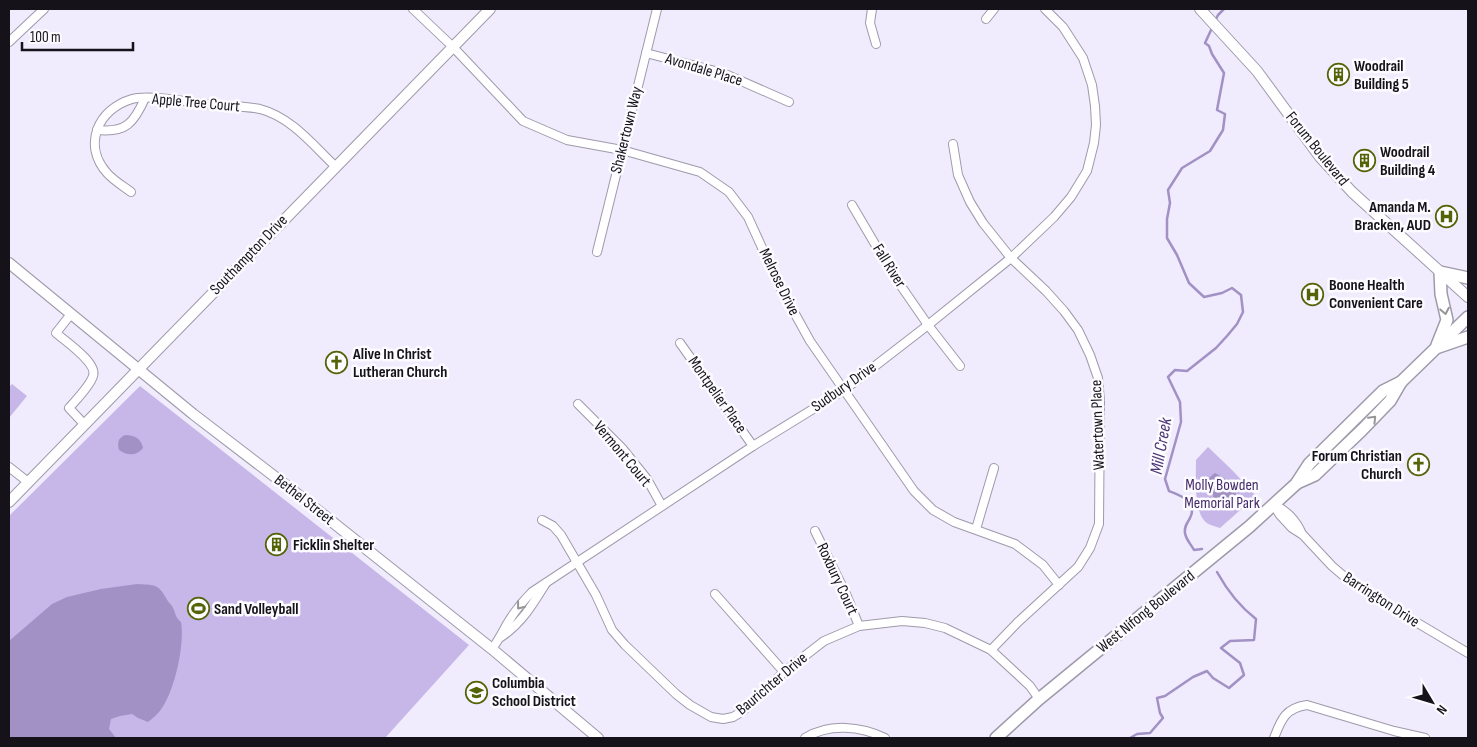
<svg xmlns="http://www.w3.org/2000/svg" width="1477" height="747" viewBox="0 0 1477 747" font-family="'Sofia Sans Condensed',sans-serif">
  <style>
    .green { fill: #c7b7e9 }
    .water { fill: #a291c4 }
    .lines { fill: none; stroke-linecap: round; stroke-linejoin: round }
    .stream { stroke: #a291c4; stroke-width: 2.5 }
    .minor-casing { stroke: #9f9aaa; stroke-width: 10 }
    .tertiary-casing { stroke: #9f9aaa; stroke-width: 12 }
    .secondary-casing { stroke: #9f9aaa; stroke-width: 14 }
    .minor { stroke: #fff; stroke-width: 8 }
    .tertiary { stroke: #fff; stroke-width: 10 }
    .secondary { stroke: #fff; stroke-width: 11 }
    .oneway { stroke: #969598 }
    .labels { text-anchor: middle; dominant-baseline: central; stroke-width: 5; stroke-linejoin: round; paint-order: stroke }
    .poi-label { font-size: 16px; font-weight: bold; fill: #151319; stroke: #fcfbff; text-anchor: start }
    .street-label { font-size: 16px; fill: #151319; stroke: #fcfbff }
    .park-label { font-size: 16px; fill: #442b69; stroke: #fcfbff }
    .water-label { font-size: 18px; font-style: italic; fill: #4e3675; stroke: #fcfbff }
  </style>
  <rect width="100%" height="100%" fill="#f0ebfd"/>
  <g class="green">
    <polygon points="12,384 27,396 9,418 9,387"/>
    <polygon points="140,386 469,645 385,738 9,738 9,516"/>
    <path d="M1208,447l25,24 23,25 -36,32c-6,-2 -13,-3 -17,-9 -9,-13 -7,-44 -7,-59z"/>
  </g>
  <g class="water">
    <path d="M125,435c9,0 16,3 18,13 -6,8 -16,8 -24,2 -2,-7 -1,-12 6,-15z"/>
    <path d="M1215,473l9,5 12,14 -1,10 -6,7 -10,-1 -7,-5c2,-8 2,-14 -4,-20 0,-5 3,-7 7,-10z"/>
    <path d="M137,584c16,1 21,-1 29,14 2,4 6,7 7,10 3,6 2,9 8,14 4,22 -6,67 -19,86 -4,6 -9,10 -14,14l-10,-4 -6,-4 -12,2 -9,3 -2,10 7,9h-107v-97l43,-37 15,-7 34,-8z"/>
  </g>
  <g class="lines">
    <g class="stream">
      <polyline points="1215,21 1218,15 1224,9"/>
      <path d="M1202,549l-8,1c-3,-6 -8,-10 -9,-17 -1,-6 2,-10 5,-15 8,-16 -8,-22 -21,-27l-4,-12 16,-57 -1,-20 -12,-25 7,-7 12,1 29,-23 11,-12 10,-12 6,-12 -2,-17 -9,-7 -10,5 -18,4 -15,-14 -12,-28 -10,-17v-19l3,-16 -2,-13 14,-22 28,-17 13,-21 2,-16 -8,-4 7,-37 -12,-19 -3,-8 -4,-3 7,-15"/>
      <path d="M1130,738l7,-4 13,-1 13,-15 -3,-5 -3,-15 8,-2 28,-19 14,-6 6,7 16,10 15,-13 -4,-12 -19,-15 9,-7 24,-1 2,-21c-17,-13 -29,-29 -39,-47"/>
    </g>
    <defs>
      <g id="minor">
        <polyline points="413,9 453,47 523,121 567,140 622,150 700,172 729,192 748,217 779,285 810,341 844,390 914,491 933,510 954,522 1015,544 1043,565 1059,585"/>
        <polyline points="872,9 870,23 876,44"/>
        <polyline points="986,19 994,9"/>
        <polyline points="9,42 44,9"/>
        <polyline points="646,53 723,73 789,102"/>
        <path d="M97,130c29,3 37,-7 48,-32"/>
        <polyline points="953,144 958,175 970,202 983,223 1011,258 1046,291 1064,311 1078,330 1090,355 1098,378 1100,401 1099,524 1090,548 1078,567 1018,622 991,650"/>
        <path d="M131,192c-8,-6 -18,-12 -24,-19 -25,-28 -9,-64 25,-74 18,-5 62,4 83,6 15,1 31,1 45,4 31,8 53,36 75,57"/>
        <polyline points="852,205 892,273 928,325 960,366"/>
        <polyline points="597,252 657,9"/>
        <path d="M71,314l-15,19c9,8 42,30 37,43 -3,10 -17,24 -24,32l15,16"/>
        <polyline points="680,343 753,446"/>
        <polyline points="578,404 622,448 647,479 662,506"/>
        <polyline points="9,467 28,482"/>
        <polyline points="1273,504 1280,515 1292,528 1303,535 1332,566 1346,578 1384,603 1468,653"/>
        <path d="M1275,505c13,7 21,15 27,29"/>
        <polyline points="542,520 553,526 561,535 596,595 612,630 625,645 676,694 690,705 711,717 723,719 733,717 743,711 784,672 824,641 859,626 902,621 925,623 945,628 991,650 1030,686 1039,699"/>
        <polyline points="976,529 994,468"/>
        <polyline points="815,531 846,594 859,626"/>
        <polyline points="715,594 784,672"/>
        <path d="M501,637c21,-14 32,-33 45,-54"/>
        <path d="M492,649c6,-8 10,-16 15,-25 7,-12 15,-22 25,-32l221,-146 91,-56 84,-65 83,-67 43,-41 17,-20 16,-26 7,-28 2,-18 -1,-19 -3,-21 -9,-27 -20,-31 -18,-18"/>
        <path d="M805,738c24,-15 56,-12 80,0"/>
        <path d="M1274,738c7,-18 11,-30 33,-33l87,26 31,7"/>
      </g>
      <g id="tertiary">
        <polyline points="1200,9 1257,71 1320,157 1352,192 1468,297"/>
        <polyline points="9,263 193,414 296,493 492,649 598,738"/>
        <polyline points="9,502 490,9"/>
      </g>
      <g id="secondary">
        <polyline points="1437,345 1447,320 1441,294 1440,272 1468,278"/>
        <polyline points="1439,347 1468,337"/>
        <polyline points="1297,483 1315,475 1362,430 1390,401 1401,382 1468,317"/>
        <polyline points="996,738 1039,699 1249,527 1296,484 1309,464 1383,391 1401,382"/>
      </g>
    </defs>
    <use href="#minor" class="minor-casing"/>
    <use href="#tertiary" class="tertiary-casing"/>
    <use href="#secondary" class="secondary-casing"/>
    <use href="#minor" class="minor"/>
    <use href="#tertiary" class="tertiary"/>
    <use href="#secondary" class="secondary"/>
  </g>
  <defs><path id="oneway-chevron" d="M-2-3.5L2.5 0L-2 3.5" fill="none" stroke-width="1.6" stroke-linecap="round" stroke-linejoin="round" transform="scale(1.25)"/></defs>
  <g class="oneway">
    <use href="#oneway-chevron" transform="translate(1445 311) rotate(79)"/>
    <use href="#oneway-chevron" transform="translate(1373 419) rotate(-46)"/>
    <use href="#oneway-chevron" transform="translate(520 606) rotate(128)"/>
  </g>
  <defs>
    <symbol id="building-ring" viewBox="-11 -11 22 22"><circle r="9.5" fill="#fcfbff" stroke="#546306" stroke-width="1.5"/><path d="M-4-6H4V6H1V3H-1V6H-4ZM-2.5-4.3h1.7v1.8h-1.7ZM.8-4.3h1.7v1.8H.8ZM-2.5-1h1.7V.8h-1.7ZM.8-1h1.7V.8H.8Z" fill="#546306"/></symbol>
    <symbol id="hospital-ring" viewBox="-11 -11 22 22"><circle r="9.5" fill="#fcfbff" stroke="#546306" stroke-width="1.5"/><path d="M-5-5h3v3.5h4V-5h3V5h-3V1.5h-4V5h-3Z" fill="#546306"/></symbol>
    <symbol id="church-ring" viewBox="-11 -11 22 22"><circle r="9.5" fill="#fcfbff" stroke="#546306" stroke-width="1.5"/><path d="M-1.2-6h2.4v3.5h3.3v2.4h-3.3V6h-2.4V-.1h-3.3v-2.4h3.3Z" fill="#546306"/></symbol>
    <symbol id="stadium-ring" viewBox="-11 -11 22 22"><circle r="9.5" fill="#fcfbff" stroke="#546306" stroke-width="1.5"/><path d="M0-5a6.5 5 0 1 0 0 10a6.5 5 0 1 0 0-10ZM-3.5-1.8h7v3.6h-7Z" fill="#546306"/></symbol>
    <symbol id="school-ring" viewBox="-11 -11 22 22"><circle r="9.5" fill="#fcfbff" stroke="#546306" stroke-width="1.5"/><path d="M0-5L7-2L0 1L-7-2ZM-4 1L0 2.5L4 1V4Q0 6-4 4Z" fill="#546306"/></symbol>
  </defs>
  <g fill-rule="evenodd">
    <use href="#building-ring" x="1326" y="62" width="25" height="25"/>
    <use href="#building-ring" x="1352" y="148" width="25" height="25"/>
    <use href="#hospital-ring" x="1434" y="204" width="25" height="25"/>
    <use href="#hospital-ring" x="1300" y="282" width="25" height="25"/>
    <use href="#church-ring" x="324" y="350" width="25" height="25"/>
    <use href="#church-ring" x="1406" y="452" width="25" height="25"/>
    <use href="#building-ring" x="264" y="532" width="25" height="25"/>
    <use href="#stadium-ring" x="186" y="596" width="25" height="25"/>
    <use href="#school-ring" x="464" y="680" width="25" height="25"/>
  </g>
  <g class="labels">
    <g class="poi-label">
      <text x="1354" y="66">Woodrail<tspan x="1354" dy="18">Building 5</tspan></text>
      <text x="1380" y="152">Woodrail<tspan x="1380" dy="18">Building 4</tspan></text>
      <text x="1431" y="207" text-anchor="end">Amanda M.<tspan x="1431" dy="18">Bracken, AUD</tspan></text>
      <text x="1329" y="285">Boone Health<tspan x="1329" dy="18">Convenient Care</tspan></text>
      <text x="353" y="354">Alive In Christ<tspan x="353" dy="18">Lutheran Church</tspan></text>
      <text x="1402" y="456" text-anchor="end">Forum Christian<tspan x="1402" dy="18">Church</tspan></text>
      <text x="293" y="545">Ficklin Shelter</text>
      <text x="214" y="609">Sand Volleyball</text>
      <text x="492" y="683">Columbia<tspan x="492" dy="18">School District</tspan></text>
    </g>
    <g class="street-label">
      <text transform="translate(704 70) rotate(17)">Avondale Place</text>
      <text transform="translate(196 103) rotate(5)">Apple Tree Court</text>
      <text transform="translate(627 130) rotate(-76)">Shakertown Way</text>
      <text transform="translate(1317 149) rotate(51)">Forum Boulevard</text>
      <text transform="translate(249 255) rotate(-46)">Southampton Drive</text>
      <text transform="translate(889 266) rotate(58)">Fall River</text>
      <text transform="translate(779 282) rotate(64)">Melrose Drive</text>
      <text transform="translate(844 387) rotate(-35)">Sudbury Drive</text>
      <text transform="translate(717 395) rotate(55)">Montpelier Place</text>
      <text transform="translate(1098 425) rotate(-92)">Watertown Place</text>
      <text transform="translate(622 454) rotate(50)">Vermont Court</text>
      <text transform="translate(304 500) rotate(38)">Bethel Street</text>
      <text transform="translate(837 579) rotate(65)">Roxbury Court</text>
      <text transform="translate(1381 600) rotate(33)">Barrington Drive</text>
      <text transform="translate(1146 612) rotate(-39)">West Nifong Boulevard</text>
      <text transform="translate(772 684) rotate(-40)">Baurichter Drive</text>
    </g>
    <g class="park-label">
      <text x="1222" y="485">Molly Bowden<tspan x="1222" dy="18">Memorial Park</tspan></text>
    </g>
    <g class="water-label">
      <text transform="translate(1161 446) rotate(-80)">Mill Creek</text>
    </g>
  </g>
  <rect width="1477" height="747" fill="none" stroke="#151319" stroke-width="20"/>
  <g transform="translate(1432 702) rotate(128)" stroke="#fcfbff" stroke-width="4" paint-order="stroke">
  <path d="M0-4L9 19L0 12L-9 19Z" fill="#151319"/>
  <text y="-8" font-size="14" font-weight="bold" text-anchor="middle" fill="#151319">N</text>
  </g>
  <path d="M22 42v8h111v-8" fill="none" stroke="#151319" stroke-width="2.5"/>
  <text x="30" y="42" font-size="15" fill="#151319" stroke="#fcfbff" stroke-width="4" paint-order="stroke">100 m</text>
</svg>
